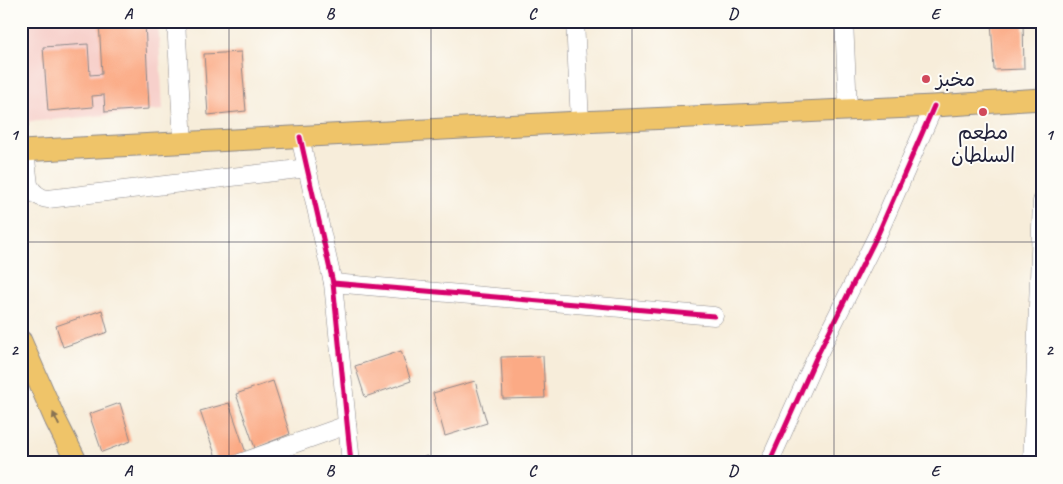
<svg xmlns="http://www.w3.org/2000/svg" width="1063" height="484" viewBox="0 0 1063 484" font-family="Caveat,'Playpen Sans Arabic',sans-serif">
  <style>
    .built { fill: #f7d0cb }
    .building { fill: #fbaa85 }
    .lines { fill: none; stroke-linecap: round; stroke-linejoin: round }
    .minor-casing { stroke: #8c888a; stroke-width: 19 }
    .major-casing { stroke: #8c888a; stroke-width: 23 }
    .minor { stroke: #fff; stroke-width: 18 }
    .major { stroke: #efc469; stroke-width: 21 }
    .cycleway-casing { stroke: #fdfcf7; stroke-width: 8 }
    .cycleway { stroke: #d6006c; stroke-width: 5 }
    .oneway { fill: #887352 }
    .grid { fill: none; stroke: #22223b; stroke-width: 1; stroke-opacity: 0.55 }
    .poi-dot { fill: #d1495b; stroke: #fdfcf7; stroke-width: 2 }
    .labels { text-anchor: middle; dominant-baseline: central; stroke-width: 4; stroke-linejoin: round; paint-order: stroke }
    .poi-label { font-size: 20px; fill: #22223b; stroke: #fdfcf7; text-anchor: start }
    .neatline { fill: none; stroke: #22223b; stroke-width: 2 }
    .grid-label { font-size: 16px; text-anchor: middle; font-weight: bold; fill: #22223b }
  </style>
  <rect width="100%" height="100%" fill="#fdfcf7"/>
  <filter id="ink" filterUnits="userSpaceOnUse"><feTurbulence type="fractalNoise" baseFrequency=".02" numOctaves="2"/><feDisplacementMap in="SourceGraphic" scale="10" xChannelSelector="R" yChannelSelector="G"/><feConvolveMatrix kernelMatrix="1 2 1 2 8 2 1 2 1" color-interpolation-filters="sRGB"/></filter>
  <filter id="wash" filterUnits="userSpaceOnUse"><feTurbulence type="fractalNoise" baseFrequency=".0096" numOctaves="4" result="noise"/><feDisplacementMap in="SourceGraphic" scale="20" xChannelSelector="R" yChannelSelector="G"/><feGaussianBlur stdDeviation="1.12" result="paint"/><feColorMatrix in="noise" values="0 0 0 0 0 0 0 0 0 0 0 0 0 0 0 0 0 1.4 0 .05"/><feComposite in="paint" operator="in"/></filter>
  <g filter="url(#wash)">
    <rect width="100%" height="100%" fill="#f7edda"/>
    <polygon class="built" points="21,21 158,21 163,110 28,122 26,107 21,107"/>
    <g id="blocks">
      <g class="building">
        <polygon points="99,21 145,21 149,109 105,112 104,95 92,96 93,107 48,111 43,47 88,44 90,75 102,74"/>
        <polygon points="210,21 252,21 253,24 210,26"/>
        <polygon points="991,21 1023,21 1024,69 994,70"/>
        <polygon points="241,52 246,111 208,115 204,54"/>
        <polygon points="21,107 26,107 28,126 21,126"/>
        <polygon points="102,310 108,332 63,347 56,326"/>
        <polygon points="401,351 411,381 365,397 355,366"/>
        <polygon points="543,356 545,398 503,399 501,357"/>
        <polygon points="273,381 290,434 255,448 236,394"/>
        <polygon points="475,381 487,423 445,436 433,393"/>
        <polygon points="120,403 131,441 102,452 89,414"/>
        <polygon points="229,403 246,453 218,463 200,411"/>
        <polygon points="427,456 429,463 407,463 407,462"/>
      </g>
    </g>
  </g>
  <g filter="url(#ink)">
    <use href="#blocks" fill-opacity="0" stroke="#8c888a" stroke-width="1"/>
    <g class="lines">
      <defs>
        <g id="minor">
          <polyline points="176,21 183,143"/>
          <polyline points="575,21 580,122"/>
          <polyline points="844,21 848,109"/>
          <polyline points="300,137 333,283 351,463"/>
          <path d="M25,151l4,34c4,8 10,13 19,14l259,-31"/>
          <polyline points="333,283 714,316"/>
          <polyline points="240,463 347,425"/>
          <polyline points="769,463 816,358 878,234 934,106"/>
          <polyline points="1032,463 1042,201"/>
        </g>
        <g id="major">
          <polyline points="21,151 580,122 934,106 1042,99"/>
          <polyline points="21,341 55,419 77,463"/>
        </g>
      </defs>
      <use href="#minor" class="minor-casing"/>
      <use href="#major" class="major-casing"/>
      <use href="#minor" class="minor"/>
      <use href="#major" class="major"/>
      <defs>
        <g id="cycleway">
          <polyline points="300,137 333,283 351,463"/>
          <polyline points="333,283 714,316"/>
          <polyline points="769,463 816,358 878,234 934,106"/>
        </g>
      </defs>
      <use href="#cycleway" class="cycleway-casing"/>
      <use href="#cycleway" class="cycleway"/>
    </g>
    <defs><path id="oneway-solid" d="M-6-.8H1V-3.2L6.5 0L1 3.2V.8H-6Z" transform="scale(1.25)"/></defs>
    <use class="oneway" href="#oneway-solid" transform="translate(56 419) rotate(-115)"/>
  </g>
  <path class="grid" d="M229,21v442M431,21v442M632,21v442M834,21v442M21,242h1021"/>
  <g class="poi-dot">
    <circle cx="926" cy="79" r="5"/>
    <circle cx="983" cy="112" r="5"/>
  </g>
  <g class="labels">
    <g class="poi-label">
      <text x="936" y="79">مخبز</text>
      <text x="983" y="132" text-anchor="middle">مطعم<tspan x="983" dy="23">السلطان</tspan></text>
    </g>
  </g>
  <rect width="1063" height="484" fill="none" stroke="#fdfcf7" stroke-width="55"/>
  <rect x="28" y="28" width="1008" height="428" class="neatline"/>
  <g class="grid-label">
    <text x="128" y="19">A</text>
    <text x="330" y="19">B</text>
    <text x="532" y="19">C</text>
    <text x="733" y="19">D</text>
    <text x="935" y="19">E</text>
    <text x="14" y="140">1</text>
    <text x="1049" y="140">1</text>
    <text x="14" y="355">2</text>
    <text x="1049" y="355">2</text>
    <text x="128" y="476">A</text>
    <text x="330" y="476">B</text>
    <text x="532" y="476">C</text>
    <text x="733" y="476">D</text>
    <text x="935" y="476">E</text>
  </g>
</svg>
